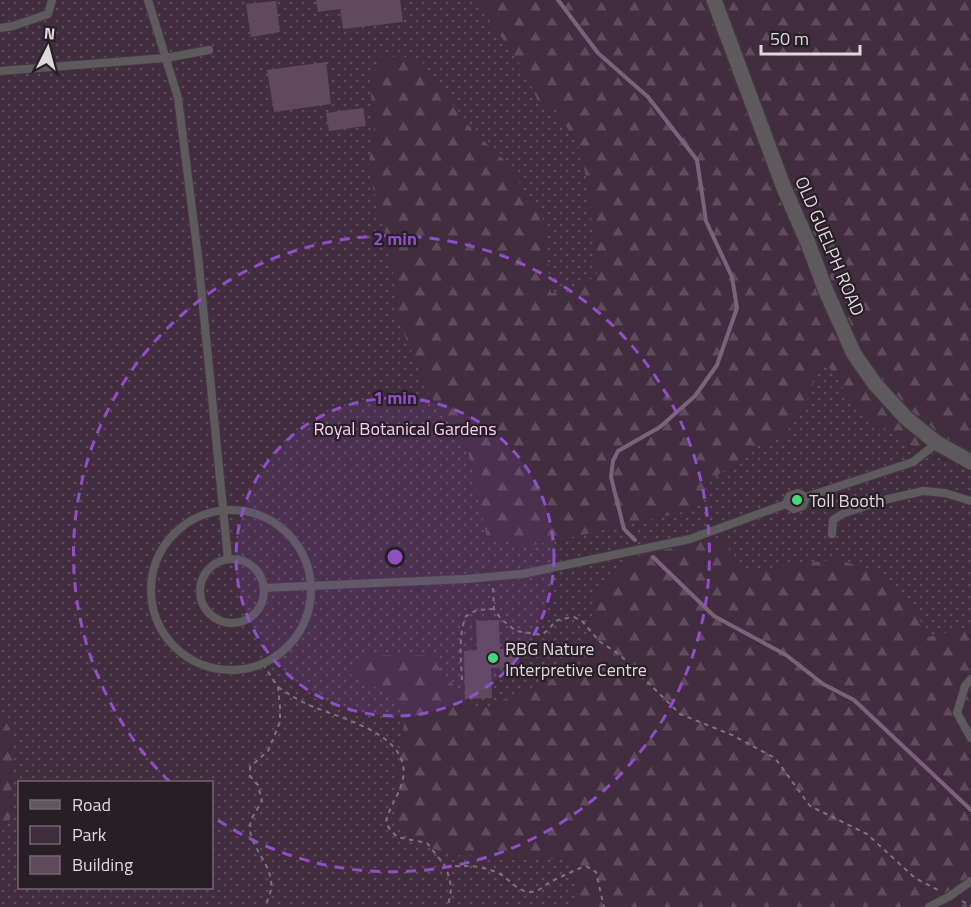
<svg xmlns="http://www.w3.org/2000/svg" width="971" height="907" viewBox="0 0 971 907" font-family="'Titillium Web',sans-serif">
  <style>
    .green { fill: url(#green-dots); fill-rule: evenodd }
    .forest { fill: url(#forest-firs) }
    .lines { fill: none; stroke-linecap: round; stroke-linejoin: round }
    .stream { stroke: #7c6278; stroke-width: 4 }
    .building { fill: #60485d }
    .service-casing { stroke: #423940; stroke-width: 10 }
    .tertiary-casing { stroke: #423940; stroke-width: 18 }
    .path { stroke: #7a7379; stroke-width: 2; stroke-dasharray: 4.5 4.5; stroke-linecap: butt }
    .service { stroke: #5e595d; stroke-width: 8 }
    .tertiary { stroke: #5e595d; stroke-width: 15 }
    .ring { fill: none; stroke: #8f4fc5; stroke-width: 3; stroke-dasharray: 10 8 }
    .poi-dot { fill: #46d77a; stroke: #281f26; stroke-width: 2 }
    .labels { text-anchor: middle; dominant-baseline: central; stroke-width: 4.5; stroke-linejoin: round; paint-order: stroke }
    .street-label { font-size: 18px; fill: #dfd9de; stroke: #281f26 }
    .park-label { font-size: 18px; fill: #fbcbf4; stroke: #281f26 }
    .poi-label { font-size: 18px; fill: #dfd9de; stroke: #281f26; text-anchor: start }
    .centre { fill: #8f4fc5; stroke: #281f26; stroke-width: 3 }
    .ring-label { font-size: 18px; text-anchor: middle; font-weight: bold; fill: #8f4fc5; stroke: #281f26; stroke-width: 4.5; stroke-linejoin: round; paint-order: stroke }
  </style>
  <defs>
    <pattern id="green-dots" width="8" height="8" patternUnits="userSpaceOnUse" patternTransform="scale(1.5)"><rect width="8" height="8" fill="#422c3f"/><path d="M2 2h.1M6 6h.1" fill="none" stroke="#5d4a5a" stroke-width="1.8" stroke-linecap="round"/></pattern>
    <pattern id="forest-firs" width="22" height="20" patternUnits="userSpaceOnUse" patternTransform="scale(1.5)"><rect width="22" height="20" fill="#422c3f"/><path d="M5 1l3.5 6h-7zM16 11l3.5 6h-7z" fill="#5d4a5a"/></pattern>
  </defs>
  <rect width="100%" height="100%" fill="#281f26"/>
  <path class="green" d="M0,0h685l222,445 64,26v436h-971zM20,782h192v106h-192z"/>
  <g class="forest">
    <polygon points="476,0 971,0 971,471 906,444 858,409 826,363 818,368 806,403 784,436 758,445 711,480 692,510 555,541 527,546 487,538 468,451 429,394 398,319 392,261 368,168 374,131 370,81 381,56 419,58 472,130 506,162 544,221 551,293 570,292 597,275 588,185 579,147 554,107 540,106 525,72"/>
    <polygon points="691,541 724,542 746,571 837,559 879,573 912,603 928,637 971,626 971,907 577,907 575,878 564,859 454,855 419,844 396,823 397,773 404,724 402,701 348,673 361,655 429,655 475,712 583,666 595,597 629,560"/>
    <polygon points="0,711 10,729 13,752 10,819 0,835"/>
  </g>
  <g class="lines">
    <g class="stream">
      <polyline points="558,0 598,53 648,97 697,160 706,221 732,277 737,308 717,365 695,396 660,427 618,451 613,461 611,477 624,529 635,540"/>
      <polyline points="653,557 714,616 786,655 823,684 854,700 971,810"/>
    </g>
  </g>
  <g class="building">
    <polygon points="316,0 400,0 403,22 343,29 340,9 318,12"/>
    <polygon points="276,1 280,32 251,37 246,4"/>
    <polygon points="326,62 331,104 274,112 267,70"/>
    <polygon points="363,108 366,126 329,131 326,113"/>
    <polygon points="499,620 500,649 515,648 515,667 491,668 492,698 465,699 464,651 477,650 476,621"/>
  </g>
  <g class="lines">
    <defs>
      <g id="service">
        <polyline points="148,0 178,98 198,256 228,559"/>
        <polyline points="0,28 13,26 48,14 52,0"/>
        <polyline points="0,71 166,58 209,50"/>
        <polyline points="786,504 794,509 803,506 806,497"/>
        <circle cx="231" cy="590" r="80"/>
        <polyline points="832,534 833,520 844,513 888,499 923,491 945,493 971,501"/>
        <circle cx="232" cy="591" r="32"/>
        <polyline points="264,588 466,579 522,574 690,539 786,504 789,496 798,493 806,497 913,462 937,443"/>
        <polyline points="971,679 965,686 957,713 971,738"/>
        <polyline points="929,907 950,896 971,881"/>
      </g>
      <polyline id="tertiary" points="714,0 784,188 808,243 826,291 854,354 875,384 906,418 937,443 971,462"/>
    </defs>
    <use href="#service" class="service-casing"/>
    <use href="#tertiary" class="tertiary-casing"/>
    <g class="path">
      <polyline points="493,588 494,609 501,619 516,631 542,635 550,628 555,621 562,619 574,617 582,621 599,641 620,655 680,714 732,735 775,758 810,806 867,834 915,878 938,890"/>
      <path d="M263,664l15,23 2,21v14l-12,29 -18,16v9l8,9 4,16c-3,6 -9,14 -11,20 -8,28 36,48 14,84"/>
      <path d="M462,680c-1,-21 -4,-44 4,-64l11,-6 17,-1"/>
      <path d="M278,687c12,8 23,15 36,20 31,13 97,28 89,72 -3,15 -14,28 -17,43l3,6 8,9 30,6 19,24 4,14 1,9 -3,17"/>
      <path d="M446,867c19,-2 36,-2 54,7 11,6 18,19 32,18 9,-1 13,-8 20,-11 11,-5 22,-11 34,-15l10,6 8,35"/>
      <polyline points="962,901 971,906"/>
    </g>
    <use href="#service" class="service"/>
    <use href="#tertiary" class="tertiary"/>
  </g>
  <circle cx="395" cy="557" r="159" fill="#8f4fc5" fill-opacity=".12"/>
  <g class="ring">
    <circle cx="395" cy="557" r="159"/>
    <path d="M170 782A318 318 0 1 1 213 817"/>
  </g>
  <g class="poi-dot">
    <circle cx="797" cy="500" r="6"/>
    <circle cx="493" cy="658" r="6"/>
  </g>
  <g class="labels">
    <g class="street-label">
      <text transform="translate(830 246) rotate(67)">OLD GUELPH ROAD</text>
    </g>
    <g class="park-label">
      <text x="405" y="428">Royal Botanical Gardens</text>
    </g>
    <g class="poi-label">
      <text x="809" y="500">Toll Booth</text>
      <text x="505" y="648">RBG Nature<tspan x="505" dy="21">Interpretive Centre</tspan></text>
    </g>
  </g>
  <circle cx="395" cy="557" r="9" class="centre"/>
  <g class="ring-label">
    <text x="395" y="245">2 min</text>
    <text x="395" y="404">1 min</text>
  </g>
  <rect x="18" y="781" width="195" height="108" fill="#281f26" stroke="#716970" stroke-width="1.5"/>
  <rect x="30" y="800" width="30" height="9" fill="#5e595d" stroke="#716970" stroke-width="1.5"/>
  <text x="72" y="811" font-size="18" fill="#dfd9de">Road</text>
  <rect x="30" y="826" width="30" height="18" fill="#422c3f" stroke="#716970" stroke-width="1.5"/>
  <text x="72" y="841" font-size="18" fill="#dfd9de">Park</text>
  <rect x="30" y="856" width="30" height="18" fill="#60485d" stroke="#716970" stroke-width="1.5"/>
  <text x="72" y="871" font-size="18" fill="#dfd9de">Building</text>
  <g transform="translate(48 48) rotate(6)" stroke="#281f26" stroke-width="4.5" paint-order="stroke">
  <path d="M0-4.5L10 22L0 15L-10 22Z" fill="#dfd9de"/>
  <text y="-9" font-size="16" font-weight="bold" text-anchor="middle" fill="#dfd9de">N</text>
  </g>
  <path d="M761 45v9h99v-9" fill="none" stroke="#dfd9de" stroke-width="3"/>
  <text x="770" y="45" font-size="18" fill="#dfd9de" stroke="#281f26" stroke-width="4.5" paint-order="stroke">50 m</text>
</svg>
